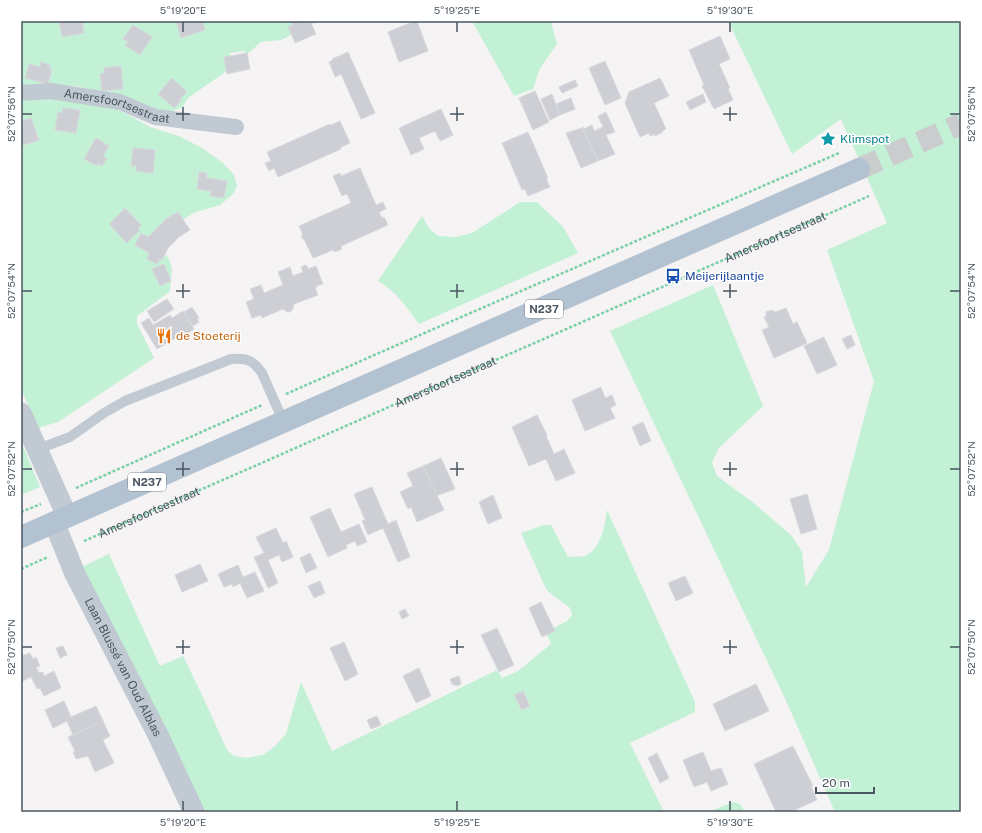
<svg xmlns="http://www.w3.org/2000/svg" width="982" height="833" viewBox="0 0 982 833" font-family="'Public Sans',sans-serif">
  <style>
    .green { fill: #c3f1d5 }
    .building { fill: #cdcfd5; stroke: #d7d9de }
    .lines { fill: none; stroke-linecap: round; stroke-linejoin: round }
    .primary-tunnel { stroke: #caccce; stroke-width: 22; stroke-dasharray: 22 11; stroke-linecap: butt }
    .path { stroke: #7ad0a6; stroke-width: 2.5; stroke-dasharray: 3 2; stroke-linecap: butt }
    .service { stroke: #c1cad2; stroke-width: 10 }
    .pedestrian { stroke: #c1cad2; stroke-width: 16 }
    .minor { stroke: #c1cad2; stroke-width: 21 }
    .primary { stroke: #b3c2d1; stroke-width: 22 }
    .ticks { fill: none; stroke: #4a5661; stroke-width: 1.5 }
    .labels { text-anchor: middle; dominant-baseline: central; stroke-width: 3; stroke-linejoin: round; paint-order: stroke }
    .shield { fill: #fff; stroke: #808990; stroke-width: 1 }
    .shield-label { font-size: 11px; font-weight: bold; fill: #4a5661 }
    .street-label { font-size: 12px; fill: #4a5661; stroke: #fff }
    .culture-label { font-size: 12px; fill: #0d838f; stroke: #fff; text-anchor: start }
    .transit-label { font-size: 12px; fill: #164399; stroke: #fff; text-anchor: start }
    .food-label { font-size: 12px; fill: #c56008; stroke: #fff; text-anchor: start }
    .neatline { fill: none; stroke: #4a5661; stroke-width: 1.5 }
    .ticks-label { font-size: 10px; text-anchor: middle; fill: #4a5661 }
  </style>
  <rect width="100%" height="100%" fill="#f5f3f3"/>
  <g class="green">
    <polygon points="21,21 318,21 281,40 261,42 245,56 245,51 230,53 231,68 188,98 183,107 173,111 161,111 128,99 99,91 76,86 50,85 21,86"/>
    <polygon points="472,21 551,21 557,44 540,68 533,89 514,96"/>
    <polygon points="728,21 961,21 961,812 835,812 788,705 610,331 713,285 763,406 718,449 712,463 717,476 755,504 792,536 802,552 806,587 829,550 874,381 827,250 887,223 841,119 792,154"/>
    <polygon points="48,97 111,107 127,114 150,127 179,136 202,148 223,163 234,175 237,186 233,194 220,205 196,212 175,224 155,249 168,257 172,268 170,291 137,316 137,324 154,358 58,422 38,428 21,389 21,99"/>
    <path d="M520,202h17l26,25 15,26 -159,71c-12,-16 -23,-33 -41,-43l44,-65 7,12 9,8 18,1 16,-4z"/>
    <polygon points="21,441 40,487 21,495"/>
    <path d="M607,510l88,192v10l-65,31 34,69h-466l-116,-245 27,-13 51,112 23,-10 20,41 24,53 7,6 12,2 17,-3 11,-8 12,-13 15,-52 31,69 165,-81 5,8 16,-7 33,-27 -5,-12 21,-11 5,-6 -2,-7c-8,-7 -17,-11 -24,-19l-25,-56 23,-8h7l17,32c5,-1 12,0 16,-1 17,-6 21,-31 23,-46z"/>
    <polygon points="733,802 740,804 745,812 709,812"/>
  </g>
  <g class="building">
    <polygon points="59,21 82,21 84,33 62,37"/>
    <polygon points="176,21 202,21 205,30 181,38"/>
    <polygon points="291,21 310,21 316,34 295,43 288,27 293,25"/>
    <polygon points="415,21 417,21 428,51 399,62 388,32"/>
    <polygon points="133,25 152,37 140,55 125,45 128,42 123,39"/>
    <polygon points="720,36 730,59 719,64 730,88 728,89 733,100 714,109 702,86 704,85 689,50"/>
    <polygon points="348,52 375,113 361,119 341,74 335,77 329,62 333,60 332,59"/>
    <polygon points="247,53 250,69 227,74 224,57"/>
    <polygon points="605,61 621,98 605,105 589,68"/>
    <polygon points="41,62 50,65 49,69 52,70 48,84 25,78 29,64 40,67"/>
    <polygon points="121,66 123,89 102,91 100,74 104,73 104,68"/>
    <polygon points="172,78 187,92 179,100 181,101 174,108 158,94"/>
    <polygon points="660,78 669,96 654,103 666,129 662,131 663,132 655,136 654,134 650,136 649,133 640,137 625,103 629,92"/>
    <polygon points="575,80 578,86 562,93 559,87"/>
    <polygon points="535,91 549,122 533,130 519,98"/>
    <polygon points="552,94 560,115 550,120 541,99"/>
    <polygon points="703,94 706,102 690,110 686,102"/>
    <polygon points="571,98 575,109 560,115 556,104"/>
    <polygon points="63,108 80,110 76,133 55,130 58,112 62,113"/>
    <polygon points="441,109 453,135 440,141 435,131 419,138 424,149 411,155 399,128"/>
    <polygon points="606,112 615,132 606,135 615,154 598,161 582,128 583,127 584,129 592,125 594,131 603,127 598,116"/>
    <polygon points="31,118 39,140 21,146 21,121"/>
    <polygon points="340,121 350,143 341,147 341,149 278,177 274,168 269,171 265,163 271,161 267,152 330,124 331,125"/>
    <polygon points="582,128 598,161 581,168 566,133"/>
    <polygon points="528,132 548,178 546,179 550,187 528,196 525,189 522,190 502,143"/>
    <polygon points="96,138 109,146 103,156 107,158 102,166 98,164 97,166 84,159"/>
    <polygon points="133,148 155,150 153,173 136,171 136,166 131,166"/>
    <polygon points="360,168 376,205 383,202 386,209 379,212 382,218 384,217 388,225 341,246 342,249 335,252 333,250 313,258 304,239 303,239 301,236 303,235 299,226 351,203 347,194 342,196 333,176 340,173 341,176"/>
    <polygon points="199,172 207,173 206,178 227,181 224,198 210,196 211,191 197,189"/>
    <polygon points="125,208 141,225 138,228 140,230 127,243 109,224"/>
    <polygon points="178,212 190,230 179,237 168,248 162,260 160,259 157,264 147,259 149,253 135,245 141,233 148,237 166,219"/>
    <polygon points="164,264 171,281 160,286 152,269"/>
    <polygon points="306,265 308,269 316,266 323,284 316,286 317,288 315,288 318,295 294,304 293,309 290,312 287,312 283,309 262,318 261,315 252,318 246,302 254,299 250,289 261,285 264,293 283,285 278,272 290,267 293,276 303,272 301,267"/>
    <polygon points="167,299 174,309 154,322 147,311"/>
    <polygon points="192,307 199,318 197,319 199,322 193,326 184,312"/>
    <polygon points="786,308 793,324 797,322 807,343 774,358 762,330 769,327 764,317 766,316 766,312 772,310 775,312"/>
    <polygon points="183,311 194,329 185,335 184,333 157,349 141,323 149,318 153,325 170,315 172,318"/>
    <polygon points="851,335 855,345 847,349 842,339"/>
    <polygon points="824,337 837,365 817,374 804,346"/>
    <polygon points="601,387 605,398 612,395 616,405 610,408 615,418 585,431 572,400"/>
    <polygon points="537,415 547,435 546,436 554,454 564,449 575,473 556,481 546,459 529,466 512,427"/>
    <polygon points="643,422 651,441 640,446 632,427"/>
    <polygon points="441,458 455,489 436,496 423,466"/>
    <polygon points="423,466 444,510 417,522 411,507 408,509 400,492 413,486 407,473"/>
    <polygon points="372,487 388,524 396,520 410,557 398,562 383,528 368,535 362,521 365,520 354,494"/>
    <polygon points="807,494 817,529 801,534 790,499"/>
    <polygon points="493,495 502,518 488,524 479,502"/>
    <polygon points="330,508 341,532 359,524 367,542 357,546 355,541 346,545 347,548 328,557 310,517"/>
    <polygon points="276,528 283,543 286,541 293,557 282,562 279,555 268,560 278,583 268,588 254,557 264,553 256,537"/>
    <polygon points="310,553 317,568 306,573 300,558"/>
    <polygon points="200,564 208,581 182,592 175,575"/>
    <polygon points="238,565 243,577 255,572 264,591 247,598 240,583 233,587 232,584 224,587 218,574"/>
    <polygon points="685,576 693,593 676,601 668,583"/>
    <polygon points="320,581 325,593 314,598 308,586"/>
    <polygon points="541,602 555,631 542,637 529,608"/>
    <polygon points="405,609 409,616 402,619 399,612"/>
    <polygon points="497,628 514,665 499,672 481,635"/>
    <polygon points="344,642 358,674 345,681 330,648"/>
    <polygon points="63,646 67,655 60,658 56,648"/>
    <polygon points="30,653 33,659 36,657 40,666 36,667 39,673 43,672 44,676 54,671 61,688 44,696 40,688 37,689 31,677 21,682 21,656"/>
    <polygon points="419,668 431,696 416,703 403,676"/>
    <polygon points="459,676 461,684 457,686 452,684 450,679"/>
    <polygon points="756,684 769,711 725,731 713,704"/>
    <polygon points="523,691 530,706 522,710 514,695"/>
    <polygon points="64,701 71,717 96,706 103,721 73,735 67,721 53,728 45,710"/>
    <polygon points="377,716 381,725 371,729 367,720"/>
    <polygon points="103,721 110,736 103,740 114,763 95,772 88,756 76,759 73,752 75,751 68,737"/>
    <polygon points="793,746 813,786 811,786 817,800 790,812 776,812 754,764"/>
    <polygon points="703,752 711,771 721,768 728,784 711,791 707,782 694,787 683,760"/>
    <polygon points="657,753 669,778 660,783 648,758"/>
  </g>
  <g class="lines">
    <polyline class="primary-tunnel" points="859,169 961,124"/>
    <g class="path">
      <polyline points="286,394 429,331 839,153"/>
      <polyline points="76,488 262,405"/>
      <polyline points="21,512 41,504"/>
      <path id="s1" d="M84,541l785,-345"/>
      <polyline points="21,569 48,557"/>
    </g>
    <path class="service" d="M38,449l32,-12 34,-24 21,-12 106,-42c16,-1 22,1 31,14l22,50"/>
    <path class="pedestrian" id="s2" d="M21,93l30,-2 69,11 35,15 81,10"/>
    <g class="minor">
      <polyline points="21,413 67,516"/>
      <path id="s3" d="M54,522l21,52 83,161 36,77"/>
    </g>
    <polyline class="primary" points="21,537 859,169"/>
  </g>
  <path class="ticks" d="M183,22v10M457,22v10M730,22v10M183,107v14M457,107v14M730,107v14M22,114h10M176,114h14M450,114h14M723,114h14M950,114h10M183,284v14M457,284v14M730,284v14M22,291h10M176,291h14M450,291h14M723,291h14M950,291h10M183,462v14M457,462v14M730,462v14M22,469h10M176,469h14M450,469h14M723,469h14M950,469h10M183,640v14M457,640v14M730,640v14M22,647h10M176,647h14M450,647h14M723,647h14M950,647h10M183,801v10M457,801v10M730,801v10"/>
  <defs>
    <symbol id="sight-bare" viewBox="-9 -9 18 18"><path d="M0-6L1.8-2.2L6-1.7L2.9 1.2L3.7 5.4L0 3.3L-3.7 5.4L-2.9 1.2L-6-1.7L-1.8-2.2Z" fill="#0f9aa8" stroke="#fff" stroke-width="2.5" paint-order="stroke"/></symbol>
    <symbol id="bus-bare" viewBox="-9 -9 18 18"><path d="M-5-6H5V4H4V6H2V4H-2V6H-4V4H-5ZM-3.5-4V0h7V-4ZM-3.5 1.2v1.5H-2V1.2ZM2 1.2v1.5H3.5V1.2Z" fill="#1a4fb4" stroke="#fff" stroke-width="2.5" paint-order="stroke"/></symbol>
    <symbol id="restaurant-bare" viewBox="-9 -9 18 18"><path d="M-5-6h1v4h1v-4h1v4h1v-4h1v5L-1.5 .5V6h-2V.5L-5-1ZM5-6V6H3V1.5H1.5Q1.5-4 5-6Z" fill="#e8710a" stroke="#fff" stroke-width="2.5" paint-order="stroke"/></symbol>
  </defs>
  <g fill-rule="evenodd">
    <use href="#sight-bare" x="817" y="128" width="22" height="22"/>
    <use href="#bus-bare" x="662" y="265" width="22" height="22"/>
    <use href="#restaurant-bare" x="153" y="325" width="22" height="22"/>
  </g>
  <g class="labels">
    <g class="shield">
      <rect x="525" y="300" width="38" height="18" rx="3"/>
      <rect x="128" y="473" width="38" height="18" rx="3"/>
    </g>
    <g class="shield-label">
      <text x="544" y="309">N237</text>
      <text x="147" y="482">N237</text>
    </g>
    <g class="street-label">
      <text stroke="none"><textPath href="#s2" startOffset="98">Amersfoortsestraat</textPath></text>
      <text stroke="none"><textPath href="#s1" startOffset="755">Amersfoortsestraat</textPath></text>
      <text stroke="none"><textPath href="#s1" startOffset="395">Amersfoortsestraat</textPath></text>
      <text stroke="none"><textPath href="#s1" startOffset="71">Amersfoortsestraat</textPath></text>
      <text stroke="none"><textPath href="#s3" startOffset="161">Laan Blussé van Oud Alblas</textPath></text>
    </g>
    <g class="culture-label">
      <text x="840" y="139">Klimspot</text>
    </g>
    <g class="transit-label">
      <text x="685" y="276">Meijerijlaantje</text>
    </g>
    <g class="food-label">
      <text x="176" y="336">de Stoeterij</text>
    </g>
  </g>
  <rect width="982" height="833" fill="none" stroke="#ffffff" stroke-width="44"/>
  <path d="M816 787v6h58v-6" fill="none" stroke="#4a5661" stroke-width="2"/>
  <text x="822" y="787" font-size="12" fill="#4a5661" stroke="#ffffff" stroke-width="3" paint-order="stroke">20 m</text>
  <rect x="22" y="22" width="938" height="789" class="neatline"/>
  <g class="ticks-label">
    <text x="183" y="14">5°19'20"E</text>
    <text x="457" y="14">5°19'25"E</text>
    <text x="730" y="14">5°19'30"E</text>
    <text transform="translate(11 114) rotate(-90)" y="4">52°07'56"N</text>
    <text transform="translate(971 114) rotate(-90)" y="4">52°07'56"N</text>
    <text transform="translate(11 291) rotate(-90)" y="4">52°07'54"N</text>
    <text transform="translate(971 291) rotate(-90)" y="4">52°07'54"N</text>
    <text transform="translate(11 469) rotate(-90)" y="4">52°07'52"N</text>
    <text transform="translate(971 469) rotate(-90)" y="4">52°07'52"N</text>
    <text transform="translate(11 647) rotate(-90)" y="4">52°07'50"N</text>
    <text transform="translate(971 647) rotate(-90)" y="4">52°07'50"N</text>
    <text x="183" y="826">5°19'20"E</text>
    <text x="457" y="826">5°19'25"E</text>
    <text x="730" y="826">5°19'30"E</text>
  </g>
</svg>
